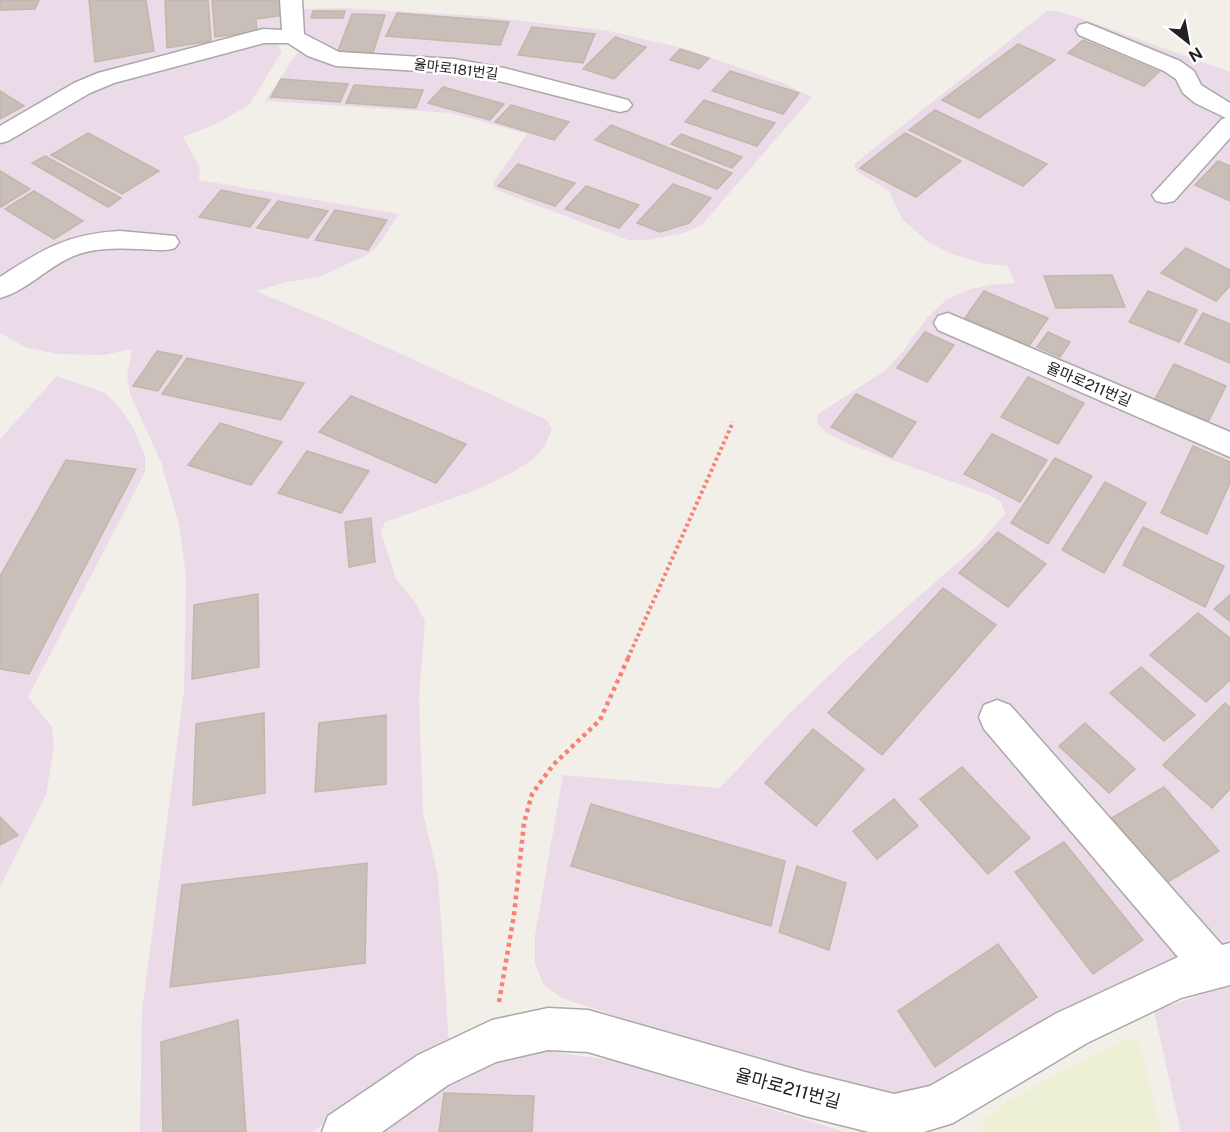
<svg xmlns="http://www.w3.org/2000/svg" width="1230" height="1132" viewBox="0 0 1230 1132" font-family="'Public Sans','Noto Sans KR',sans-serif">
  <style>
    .industrial { fill: #ebdbe8 }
    .farmland { fill: #eef0d5 }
    .building { fill: #c7bfb8; stroke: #c4b6ab; stroke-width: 1.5 }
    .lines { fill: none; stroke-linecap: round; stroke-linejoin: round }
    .minor-casing { stroke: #a9a9a9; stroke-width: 3 }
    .path-far1 { stroke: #fa8072; stroke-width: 4; stroke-dasharray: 3 3; stroke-linecap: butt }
    .path { stroke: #fa8072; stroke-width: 4.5; stroke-dasharray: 4 4; stroke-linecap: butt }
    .minor { fill: #fff; fill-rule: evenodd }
    .labels { text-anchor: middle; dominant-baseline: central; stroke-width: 5; stroke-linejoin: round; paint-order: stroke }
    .far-street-label { font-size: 14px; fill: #222; stroke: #fff }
    .street-label { font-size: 15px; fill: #222; stroke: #fff }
    .near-street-label { font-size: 18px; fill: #222; stroke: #fff }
  </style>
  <rect width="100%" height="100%" fill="#f2efe9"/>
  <g class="industrial">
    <polygon points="0,0 287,0 285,32 188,51 0,129"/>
    <polygon points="342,8 480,16 609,31 686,49 783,83 812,97 701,226 681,234 647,240 628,240 494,189 493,183 527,134 451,113 265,101 301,47 302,9"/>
    <polygon points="1047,11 1058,11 1080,18 1230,72 1230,948 925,1088 894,1094 851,1087 752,1062 562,998 543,984 535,963 535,935 563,775 720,788 787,716 842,663 977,546 1005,514 1001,502 989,495 848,444 827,433 817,423 818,414 886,370 903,351 927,318 946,300 967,290 990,285 1015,283 1007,266 980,263 952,254 929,243 902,219 889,191 856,171 854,164"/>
    <polygon points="268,41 278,45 282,51 250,104 216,124 183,137 200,168 199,180 399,214 377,247 367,255 319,277 286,282 256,291 339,326 547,420 552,429 545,446 532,460 513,472 476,490 385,522 381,532 396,579 415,602 425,621 419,697 423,813 438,876 449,1043 376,1087 312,1132 140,1132 142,1011 184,691 186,575 179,525 161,462 130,394 127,376 132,349 104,355 57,354 25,347 0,333 0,142 104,82"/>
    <polygon points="57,376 105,393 119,407 133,427 145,455 145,472 28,697 52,727 54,747 46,795 0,887 0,439"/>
    <polygon points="1230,985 1230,1132 1181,1132 1154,1011"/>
    <polygon points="547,1051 617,1061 845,1132 370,1132 444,1084 494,1060"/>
  </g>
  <polygon class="farmland" points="1132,1037 1140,1043 1162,1132 981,1132 984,1121 1002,1105 1066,1069"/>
  <g class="building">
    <polygon points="0,0 39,0 35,9 0,10"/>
    <polygon points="89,0 146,0 154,51 95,62"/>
    <polygon points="165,0 208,0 211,41 167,48"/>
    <polygon points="212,0 282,0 284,15 256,19 257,32 215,37"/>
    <polygon points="313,11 345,11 343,18 311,18"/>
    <polygon points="397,13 509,22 500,45 386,36"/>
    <polygon points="352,14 385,15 373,53 338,51"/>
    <polygon points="532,27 595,34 583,63 518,55"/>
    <polygon points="615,37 646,47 614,79 583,69"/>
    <polygon points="1083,40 1159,72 1144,86 1068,53"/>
    <polygon points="1018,44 1055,60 979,118 942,100"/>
    <polygon points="680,49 709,58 699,69 670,60"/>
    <polygon points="730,71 799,93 783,114 712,91"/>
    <polygon points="281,79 348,84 340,102 271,97"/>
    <polygon points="354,85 423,90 416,108 346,103"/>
    <polygon points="443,87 504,104 490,120 428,103"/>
    <polygon points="0,91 24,106 0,119"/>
    <polygon points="704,100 775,123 757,146 685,122"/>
    <polygon points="511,105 569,122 554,140 495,122"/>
    <polygon points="935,110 1047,164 1023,186 909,130"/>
    <polygon points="611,125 732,173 717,189 595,140"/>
    <polygon points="88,133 159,171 122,194 51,155"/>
    <polygon points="905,133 961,161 916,197 860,168"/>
    <polygon points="681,134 742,157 732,168 671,144"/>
    <polygon points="45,156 121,198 108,207 32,163"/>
    <polygon points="1218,161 1230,166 1230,201 1195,185"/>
    <polygon points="518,164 575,183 555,206 498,186"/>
    <polygon points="0,171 30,189 1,207 0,207"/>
    <polygon points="673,184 711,198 689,223 660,232 637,223"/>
    <polygon points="586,186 639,205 619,228 565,209"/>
    <polygon points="221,190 270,200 250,227 199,217"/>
    <polygon points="34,191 83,221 54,239 5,209"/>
    <polygon points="278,201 328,211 308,238 257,228"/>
    <polygon points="335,210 387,220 368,250 315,240"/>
    <polygon points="1186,248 1230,270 1230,286 1216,301 1161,273"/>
    <polygon points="1112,275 1125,307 1056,308 1044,276"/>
    <polygon points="984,291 1048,318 1029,346 965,318"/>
    <polygon points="1148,291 1197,310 1179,342 1129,322"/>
    <polygon points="1203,313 1230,324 1230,363 1185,344"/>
    <polygon points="925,332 954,345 927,382 897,368"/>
    <polygon points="1048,332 1070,342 1060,357 1037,347"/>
    <polygon points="157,351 182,356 158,391 133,386"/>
    <polygon points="187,358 304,383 281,420 162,394"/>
    <polygon points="1174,364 1226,386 1208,422 1155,399"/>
    <polygon points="1028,377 1084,403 1058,444 1001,417"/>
    <polygon points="856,394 916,422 892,457 831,427"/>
    <polygon points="351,396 466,444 436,483 319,432"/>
    <polygon points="220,423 282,442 251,485 188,465"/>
    <polygon points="992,434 1047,460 1020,502 964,474"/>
    <polygon points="1193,446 1230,462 1230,483 1207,534 1161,513"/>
    <polygon points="307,451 369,471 341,513 278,493"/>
    <polygon points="1055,458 1092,476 1048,544 1011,523"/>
    <polygon points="66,460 136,469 29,674 0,669 0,576"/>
    <polygon points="1105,482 1146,503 1104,573 1062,550"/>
    <polygon points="371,518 375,562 349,567 345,522"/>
    <polygon points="1143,527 1224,566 1205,607 1123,565"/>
    <polygon points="998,532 1046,564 1008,607 959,573"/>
    <polygon points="943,588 996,625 882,755 828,713"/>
    <polygon points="258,594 259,667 192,679 194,605"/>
    <polygon points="1230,595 1230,621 1214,609"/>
    <polygon points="1198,613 1230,638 1230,680 1206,702 1150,655"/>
    <polygon points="1141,667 1195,715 1164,741 1110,693"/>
    <polygon points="1225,703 1230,707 1230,789 1212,808 1163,765"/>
    <polygon points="264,713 265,793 193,805 196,724"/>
    <polygon points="386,715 386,784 315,792 319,723"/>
    <polygon points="1085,723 1135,769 1109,793 1059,746"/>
    <polygon points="813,729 864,769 816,826 765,783"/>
    <polygon points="962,767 1030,838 988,874 920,799"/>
    <polygon points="1164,787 1219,851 1166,883 1112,818"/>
    <polygon points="894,799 918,826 877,859 853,831"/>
    <polygon points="591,804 785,861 771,926 571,866"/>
    <polygon points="0,817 18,835 0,845"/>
    <polygon points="1064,842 1143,940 1093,974 1015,872"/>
    <polygon points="367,863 365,963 170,987 182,885"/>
    <polygon points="797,866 846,883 829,950 779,932"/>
    <polygon points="998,944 1037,997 935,1067 898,1011"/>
    <polygon points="238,1020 246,1132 163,1132 161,1042"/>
    <polygon points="444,1093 534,1096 532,1132 439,1132"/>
  </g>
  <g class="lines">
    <defs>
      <g id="minor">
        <polygon points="280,0 302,0 304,34 339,52 454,59 504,68 628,100 632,105 628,110 620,112 503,82 454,73 336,66 308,56 288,43 264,43 114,83 90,93 8,141 0,143 0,126 74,83 98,73 263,29 282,30"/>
        <polygon points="1087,23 1180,61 1194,71 1201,85 1230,103 1230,138 1174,201 1165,203 1156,201 1152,195 1222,119 1226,118 1195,103 1183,93 1176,79 1164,71 1079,35 1076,30 1079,25"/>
        <path d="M120,231l55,5 4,6 -4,6c-12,4 -24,1 -37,1 -18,-1 -38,-1 -56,4 -31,9 -52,37 -82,45v-21c43,-28 67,-43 120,-46z"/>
        <polygon points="948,313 1230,432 1230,457 938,330 934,323 938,316"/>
        <polygon points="997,700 1010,705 1222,945 1230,943 1230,985 1181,998 1087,1043 953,1123 924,1132 869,1132 805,1116 588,1052 548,1050 496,1062 448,1085 382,1132 322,1132 328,1116 418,1055 492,1020 548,1008 588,1010 805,1072 894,1094 930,1086 1057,1013 1178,957 984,729 979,717 984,705"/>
      </g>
    </defs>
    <use href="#minor" class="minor-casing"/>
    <polyline class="path-far1" points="628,658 733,422"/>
    <polyline class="path" points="499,1002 514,915 524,823 532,794 553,765 600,720 629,656"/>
    <use href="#minor" class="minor"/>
  </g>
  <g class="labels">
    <g class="far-street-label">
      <text transform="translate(456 69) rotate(7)">율마로181번길</text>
    </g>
    <g class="street-label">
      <text transform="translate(1089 384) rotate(23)">율마로211번길</text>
    </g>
    <g class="near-street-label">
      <text transform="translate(788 1088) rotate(15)">율마로211번길</text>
    </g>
  </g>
  <g transform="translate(1188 42) rotate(149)" stroke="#ffffff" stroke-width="4.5" paint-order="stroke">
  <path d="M0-4.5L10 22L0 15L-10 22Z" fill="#222222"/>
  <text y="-9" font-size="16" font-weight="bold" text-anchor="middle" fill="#222222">N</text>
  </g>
</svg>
